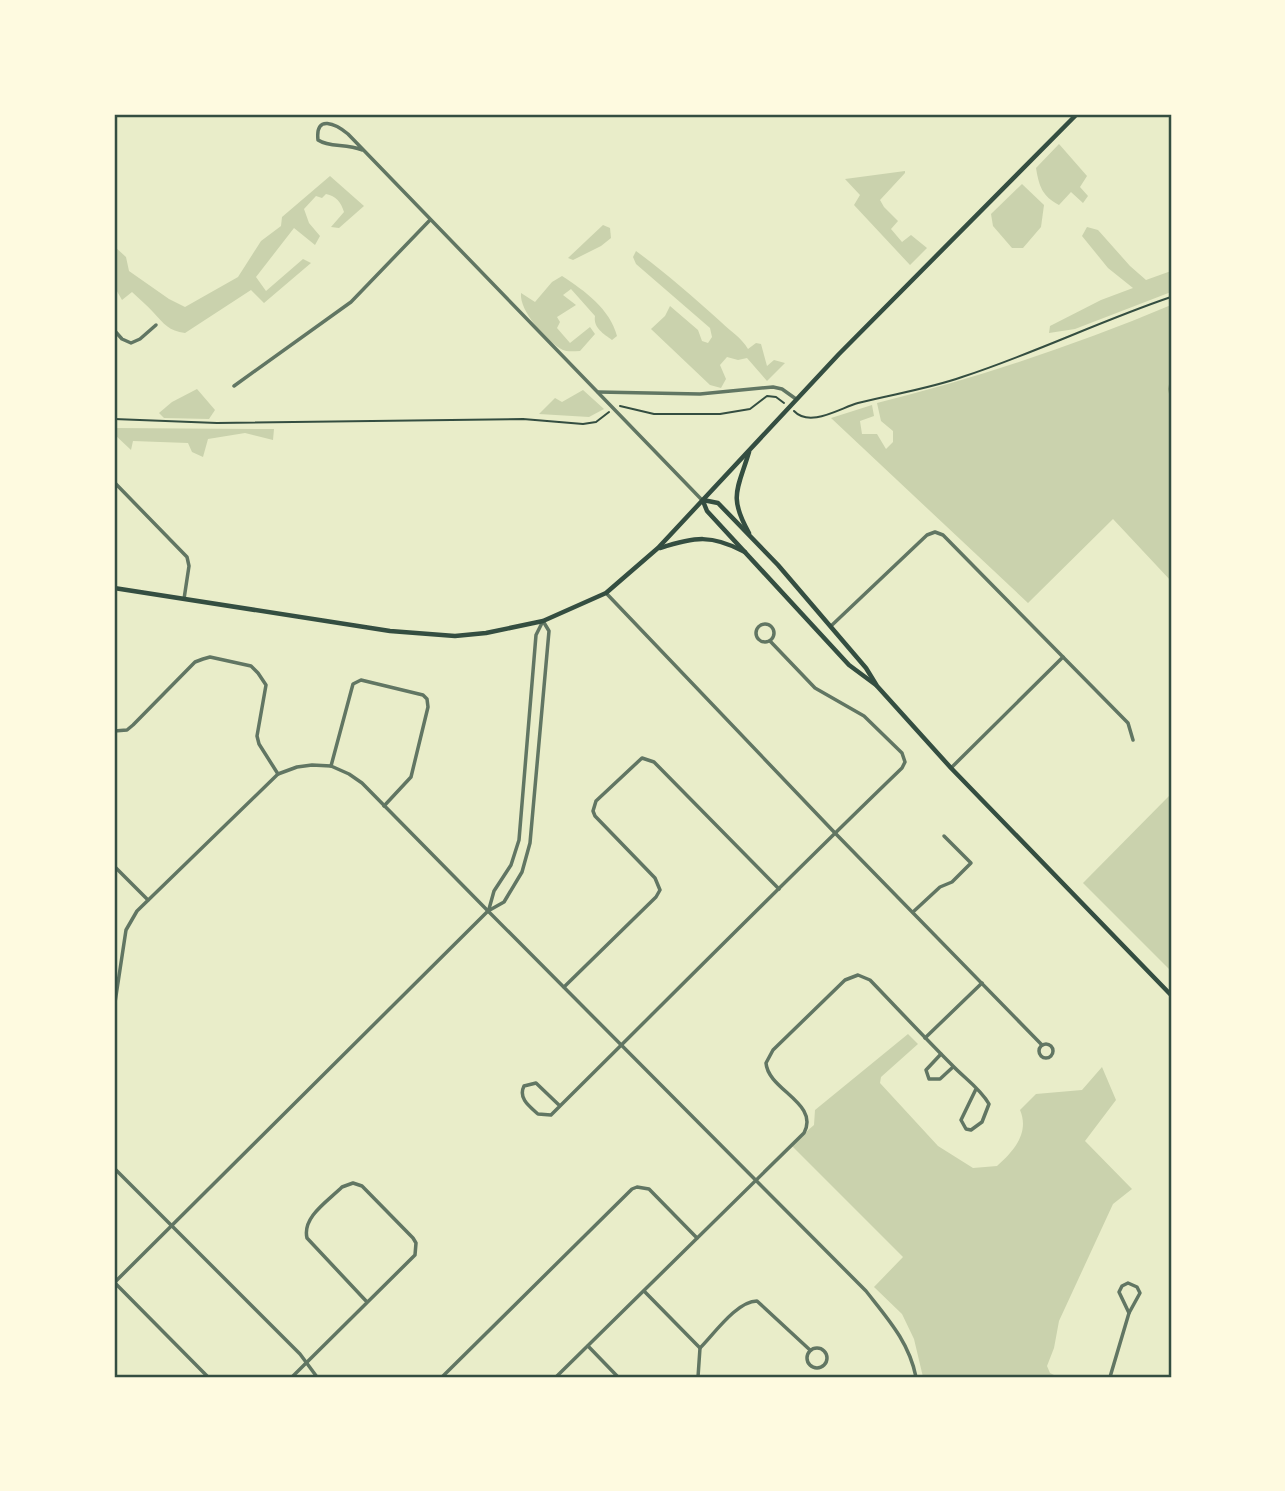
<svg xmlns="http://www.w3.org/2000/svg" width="1285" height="1491" viewBox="0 0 1285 1491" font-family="'Public Sans',sans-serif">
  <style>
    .green { fill: #cad2ad }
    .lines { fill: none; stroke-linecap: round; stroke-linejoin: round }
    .stream { stroke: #a3b18a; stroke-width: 2 }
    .path { stroke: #344e41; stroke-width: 2 }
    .minor { stroke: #617663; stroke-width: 3.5 }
    .tertiary { stroke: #617663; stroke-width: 3.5 }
    .secondary { stroke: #344e41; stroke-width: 4.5 }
    .neatline { fill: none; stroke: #344e41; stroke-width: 2.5 }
  </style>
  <rect width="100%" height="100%" fill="#e9edc9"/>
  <g class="green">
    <path d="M1059,144l28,32 -7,11 8,9 -5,7 -12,-11 -12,13c-17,-9 -20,-19 -23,-37z"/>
    <polygon points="905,171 905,173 880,200 884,207 898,221 891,229 902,242 911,235 927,248 910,265 854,205 860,195 845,179"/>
    <path d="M330,176l34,30 -25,22 -8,-1 13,-15c-3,-10 -8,-16 -18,-18l-4,4 -6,-2 -12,13 5,14 11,13 -5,9 -21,-17 -38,49 10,14 37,-32 8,4 -47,40 -13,-13 -66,43c-16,-2 -21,-9 -32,-21 -6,-7 -14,-13 -21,-20l-10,8 -8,-14v-40l12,11 3,14 40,28 16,8 53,-30 23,-36 20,-15 1,-9z"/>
    <polygon points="1022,184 1044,205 1041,227 1023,248 1012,248 993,226 991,214"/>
    <polygon points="603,225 610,228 611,238 601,246 573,260 568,258"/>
    <polygon points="1087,227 1098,230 1130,266 1146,280 1171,271 1171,292 1075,329 1049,333 1050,326 1101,300 1133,288 1108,268 1082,236"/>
    <path d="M636,251c30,22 57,46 85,71 10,10 20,15 27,27l8,-6 5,1 6,22 7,-6 11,3 -18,18 -20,-23 -9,2 -11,-3 -7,8 6,14 -5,9 -11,-3 -59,-56 14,-13 5,-10 28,24 4,11 6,2 4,-6 -2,-9 -74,-64 -3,-7z"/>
    <path d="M562,276c23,15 48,33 55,60l-5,4c-8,-6 -19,-12 -17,-24l-24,-27 -8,6 13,10 -19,12 3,5 -3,6 13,15 20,-16 5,7 -15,17c-6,0 -13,1 -17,-1 -16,-8 -44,-39 -42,-57l14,9 17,-20z"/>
    <path d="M1171,305v276l-58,-62 -85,84 -197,-185 41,-13 2,11 -14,5 2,13h15l9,15 7,-7v-11l-12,-10 -4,-18c100,-25 199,-58 294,-98z"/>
    <polygon points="197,389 215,410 209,419 164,418 159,413 172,402"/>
    <polygon points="583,390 604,409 589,417 539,414 555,398 562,402"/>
    <polygon points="114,428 274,429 273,440 245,433 208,439 203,457 192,452 188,443 133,441 131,450 114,434"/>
    <polygon points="1171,794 1171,971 1083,883"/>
    <path d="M908,1034l10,10 -37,33 -1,6 58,63 35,22 24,-2c16,-14 33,-33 23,-56l16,-16 46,-4 20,-23 14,33 -31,41 47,48 -19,15 -54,117 -5,27 -7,18 3,7 8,4h-135l-9,-38 -12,-25 -28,-27 29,-30 -112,-112 23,-20 1,-15z"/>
  </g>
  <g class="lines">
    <polyline class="stream" points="1171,380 1169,389 1171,398"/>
    <g class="path">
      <polyline points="620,406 654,414 720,414 750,409 767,396 776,397 784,403"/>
      <path d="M794,411c16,17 46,-3 64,-8 35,-9 70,-14 104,-26 71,-23 138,-56 209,-80"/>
      <polyline points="114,419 217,423 523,419 583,424 596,422 609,412"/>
    </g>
    <g class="minor">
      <path d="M362,150c-16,-7 -32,-2 -44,-10 -3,-26 18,-16 30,-6l354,366"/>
      <polyline points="114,330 122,339 131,343 140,339 156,325"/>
      <polyline points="234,386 351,302 430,220"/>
      <polyline points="598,392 700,394 773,387 782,389 796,399"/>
      <polyline points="114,482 187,557 189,566 184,599"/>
      <polyline points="606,593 835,833 1042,1045"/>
      <circle cx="765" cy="633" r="9"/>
      <polyline points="831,626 927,535 935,532 943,535 1128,723 1133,740"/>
      <polyline points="114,731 127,730 133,725 195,662 203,659 210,657 251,666 258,673 266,685 257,736 259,744 278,774"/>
      <polyline points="331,766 353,684 361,680 423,695 427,699 428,707 411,777 384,806"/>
      <polyline points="951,768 1063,657"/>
      <polyline points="114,866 148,900"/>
      <polyline points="913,912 940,887 952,882 971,863 944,836"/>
      <polyline points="564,987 656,897 660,890 655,878 595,816 593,811 596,801 642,758 654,762 779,889"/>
      <polyline points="114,1009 126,930 137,911 278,774 297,767 312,765 331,766 349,774 362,783 488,911"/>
      <polyline points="925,1038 982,983"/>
      <circle cx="1046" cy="1051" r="7"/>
      <polyline points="941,1054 926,1070 929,1079 940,1079 953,1067"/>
      <path d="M560,1106l-24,-23 -12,3c-6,12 5,20 14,28l13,1 9,-9c114,-113 227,-227 342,-338l3,-6 -3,-9 -38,-37 -49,-28 -45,-47"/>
      <polyline points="114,1168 300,1354 317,1377"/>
      <polyline points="114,1282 208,1377"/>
      <polygon points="1128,1283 1137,1287 1140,1293 1129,1313 1119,1292 1122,1286"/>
      <polyline points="644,1291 700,1348 698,1377"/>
      <polyline points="588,1346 618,1377"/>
      <circle cx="817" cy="1358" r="10"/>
      <path d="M700,1348c14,-14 37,-47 57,-47l53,49"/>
      <path d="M292,1377l123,-122 1,-12 -3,-5 -51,-52 -9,-3 -11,4c-14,14 -40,30 -35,51l60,64"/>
      <polyline points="442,1377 632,1189 637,1187 649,1189 697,1238"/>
      <path d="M556,1377l248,-244c16,-30 -36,-43 -38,-70l7,-13 72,-70 13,-5 12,5c27,28 54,57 81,84 13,14 29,24 38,40l-7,18 -11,8 -5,-1 -5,-9 15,-31"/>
      <polyline points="1110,1377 1129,1313"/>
    </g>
    <g class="tertiary">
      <polyline points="489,909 494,891 511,865 519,840 536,635 543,621"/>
      <path d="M488,911l378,380c22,28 43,51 50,86"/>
      <polyline points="114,1283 488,911 504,902 522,872 530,843 549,631 543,621"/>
    </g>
    <g class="secondary">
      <path d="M749,452c-11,37 -21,44 0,81"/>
      <polyline points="703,500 718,503 778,565 866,668 877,686 951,768 1171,995"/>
      <polyline points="703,501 707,511 849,665 876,685"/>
      <path d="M660,548c35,-11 51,-14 85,4"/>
      <polyline points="114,588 390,631 455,636 486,633 543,621 606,593 658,548 839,354 1077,114"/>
    </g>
  </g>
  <rect width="1285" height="1491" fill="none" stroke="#fefae0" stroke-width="231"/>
  <rect x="116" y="116" width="1054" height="1260" class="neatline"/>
</svg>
